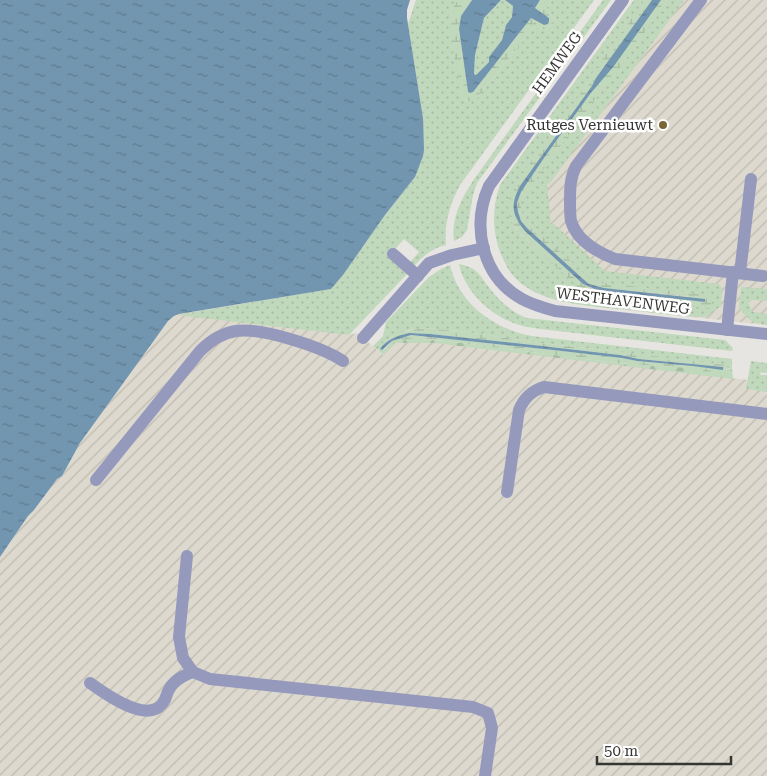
<svg xmlns="http://www.w3.org/2000/svg" width="767" height="776" viewBox="0 0 767 776" font-family="'Roboto Serif',serif">
  <style>
    .industrial { fill: url(#industrial-furrows) }
    .grass { fill: url(#grass-dots) }
    .forest { fill: url(#forest-firs) }
    .wetland { fill: url(#wetland-marsh); fill-rule: evenodd }
    .water { fill: url(#water-ripples) }
    .lines { fill: none; stroke-linecap: round; stroke-linejoin: round }
    .minor { stroke: #959abd; stroke-width: 12 }
    .poi-dot { fill: #7a6534; stroke: #fff; stroke-width: 2 }
    .labels { text-anchor: middle; dominant-baseline: central; stroke-width: 5; stroke-linejoin: round; paint-order: stroke }
    .street-label { font-size: 15px; fill: #353533; stroke: #fff }
    .poi-label { font-size: 15px; fill: #353533; stroke: #fff; text-anchor: end }
  </style>
  <defs>
    <pattern id="industrial-furrows" width="10" height="10" patternUnits="userSpaceOnUse" patternTransform="scale(1.25)"><rect width="10" height="10" fill="#ddd9ce"/><path d="M-1 1l2-2M0 10L10 0M9 11l2-2" fill="none" stroke="#bebbb1"/></pattern>
    <pattern id="grass-dots" width="8" height="8" patternUnits="userSpaceOnUse" patternTransform="scale(1.25)"><rect width="8" height="8" fill="#c0d8bb"/><path d="M2 2h.1M6 6h.1" fill="none" stroke="#a6baa1" stroke-width="1.8" stroke-linecap="round"/></pattern>
    <pattern id="forest-firs" width="22" height="20" patternUnits="userSpaceOnUse" patternTransform="scale(1.25)"><rect width="22" height="20" fill="#c0d8bb"/><path d="M5 1l3.5 6h-7zM16 11l3.5 6h-7z" fill="#a6baa1"/></pattern>
    <pattern id="wetland-marsh" width="20" height="14" patternUnits="userSpaceOnUse" patternTransform="scale(1.25)"><rect width="20" height="14" fill="#c0d8bb"/><path d="M1 5h8M5 5V1M11 12h8M15 12V8" fill="none" stroke="#a6baa1"/></pattern>
    <pattern id="water-ripples" width="26" height="14" patternUnits="userSpaceOnUse" patternTransform="scale(1.25)"><rect width="26" height="14" fill="#7296b0"/><path d="M2 4q2-2 4 0t4 0M15 11q2-2 4 0t4 0" fill="none" stroke="#5e7b90"/></pattern>
  </defs>
  <rect width="100%" height="100%" fill="#e7e5e1"/>
  <g class="industrial">
    <polygon points="634,0 767,0 767,325 608,308 573,303 561,301 536,293 526,286 516,278 508,268 502,256 497,242 494,223 495,204 500,185"/>
    <polygon points="339,279 349,335 357,333 383,355 396,343 434,343 767,382 767,776 0,776 0,557 28,516 34,510 57,479 62,476 80,443 124,380 168,321 174,316 179,314 331,289"/>
  </g>
  <g class="grass">
    <path d="M416,0h42l-9,12 13,86 4,3 11,-3 57,-71 13,3 8,-11 -9,-10 6,-9h42l-134,185c-10,19 -16,38 -14,60 -13,3 -22,10 -31,20l-4,-2v-2l8,-9 -15,-13 -15,17 19,17 -59,62 -172,-20 154,-26 12,-14 42,-60 30,-38 8,-59 -15,-94z"/>
    <polygon points="501,0 505,0 513,6 512,17 506,25 502,40 489,57 489,62 476,75 474,74 475,55 484,18"/>
    <path d="M603,0h8l-134,183 -4,12 -6,35 -5,7 -8,4c-4,-29 15,-55 31,-77z"/>
    <path d="M634,0h11l-54,75 -3,8 -7,10 -66,91 -5,34 4,9 7,8 67,58 20,4 98,11 3,-1v-12l-105,-12 -8,-1 -9,-6 -61,-55 -5,-11v-8l3,-7 78,-105 16,-20 50,-70h16l-134,183 -3,1 4,40h3l51,47 114,13 3,4 -1,18 -15,11c-24,0 -49,-4 -73,-7 -39,-4 -104,-4 -126,-43 -3,-6 -6,-12 -8,-18 -7,-20 -6,-44 1,-64z"/>
    <path d="M459,264c20,4 20,11 32,26 10,12 21,23 36,28l198,22 8,8 -1,3 -192,-22c-11,-2 -21,-3 -31,-8 -22,-9 -45,-32 -50,-57z"/>
    <path d="M450,265c9,39 44,64 82,71l200,23v10l-15,-5 -46,-5 -75,-10 -56,-6 -80,-12 -34,-3 -17,2 -18,7 -13,12 1,2 -6,-5 10,-10 3,-14 43,-45 12,-8z"/>
    <polygon points="741,287 767,289 767,301 752,300 748,302 753,312 767,314 767,325 752,322 739,308"/>
    <polygon points="751,361 767,363 767,373 761,372 760,375 767,375 767,392 746,389"/>
  </g>
  <path class="forest" d="M410,338l36,3 170,22 111,7v-2l5,1 1,10 -299,-36h-38l-13,12 -4,-4c8,1 11,-7 18,-10 4,-1 9,-2 13,-3z"/>
  <g class="wetland">
    <path d="M458,0h14l-11,16 -2,13 9,63 2,1 3,-2 58,-73 13,7 5,-7 -14,-10 5,-8h12l-6,9 9,10 -8,11 -13,-3 -57,71c-5,4 -11,4 -15,0l-14,-73 1,-13z"/>
    <path d="M645,0h7l-56,78 -4,8 -72,100c-10,18 -7,30 5,45l58,53c16,10 38,9 56,11 22,2 44,5 66,7l-19,-6 -82,-8 -15,-4 -6,-5 -56,-51 -6,-7 -3,-9 -1,-9 4,-11 25,-37 44,-61 24,-28 47,-66h7l-50,70 -16,20 -78,105 -3,7v8l5,11 61,55 9,6 8,1 105,12 4,2c1,5 -3,9 -7,11l-107,-12 -11,-3 -9,-5 -58,-54c-16,-18 -16,-29 -6,-50l66,-91 7,-10 3,-8z"/>
    <path d="M426,328l34,3 80,12 56,6 129,16 2,3 -2,4h-4l-34,-4 -71,-5 -170,-22c-16,-2 -31,-4 -47,0 -8,2 -12,12 -20,10v-5c14,-13 29,-16 47,-18zM409,333l21,1 112,12 78,9 19,4 84,8v1l-86,-7 -15,-3 -69,-8 -142,-15 -19,6 -7,8h-5l8,-9z"/>
  </g>
  <g class="water">
    <polygon points="0,0 410,0 407,10 407,18 423,118 424,150 423,156 415,177 385,215 343,275 331,289 179,314 174,316 168,321 80,443 62,476 57,479 34,510 28,516 0,557"/>
    <polygon points="472,0 501,0 484,18 475,55 474,74 476,75 489,62 489,57 502,40 506,25 512,17 513,6 505,0 540,0 535,8 549,18 549,21 548,24 544,25 531,18 473,92 470,93 468,92 459,29 461,16"/>
    <path d="M652,0h9l-47,66 -24,28 -44,61 -25,37 -4,11 1,9 3,9 6,7 56,51 6,5 15,4 101,11v3l-108,-12 -14,-6 -58,-53c-13,-16 -15,-26 -5,-45l72,-100 4,-8z"/>
    <path d="M409,333l21,1 112,12 78,9 19,4 84,8v3l-30,-4 -56,-5 -15,-3 -69,-8 -142,-15 -19,6 -10,9 -2,-1c7,-10 17,-13 29,-16z"/>
  </g>
  <g class="lines">
    <g class="minor">
      <path d="M623,0l-134,186c-18,40 -7,91 33,113 11,6 22,9 33,12l212,23"/>
      <path d="M701,0l-125,166c-6,12 -6,23 -6,35 0,7 0,14 1,20 6,20 26,31 44,38l148,17"/>
      <polyline points="393,254 418,276"/>
      <polyline points="740,273 751,179"/>
      <polyline points="727,330 733,272"/>
      <polyline points="363,338 429,263 452,255 484,248"/>
      <path d="M96,480l104,-129c10,-10 22,-18 36,-20 25,-4 86,16 107,30"/>
      <path d="M507,492l12,-82c5,-12 12,-19 25,-23l223,27"/>
      <polyline points="187,556 179,637 183,658 193,672 210,679 473,707 488,713 492,728 485,776"/>
      <path d="M90,683c14,10 56,41 72,21 3,-3 4,-7 5,-10 4,-12 14,-18 26,-22"/>
    </g>
  </g>
  <circle class="poi-dot" cx="663" cy="125" r="5"/>
  <g class="labels">
    <g class="street-label">
      <text transform="translate(557 63) rotate(-54)">HEMWEG</text>
      <text transform="translate(623 301) rotate(7)">WESTHAVENWEG</text>
    </g>
    <g class="poi-label">
      <text x="653" y="125">Rutges Vernieuwt</text>
    </g>
  </g>
  <path d="M597 756v8h134v-8" fill="none" stroke="#353533" stroke-width="2.5"/>
  <text x="604" y="756" font-size="15" fill="#353533" stroke="#ffffff" stroke-width="4" paint-order="stroke">50 m</text>
</svg>
